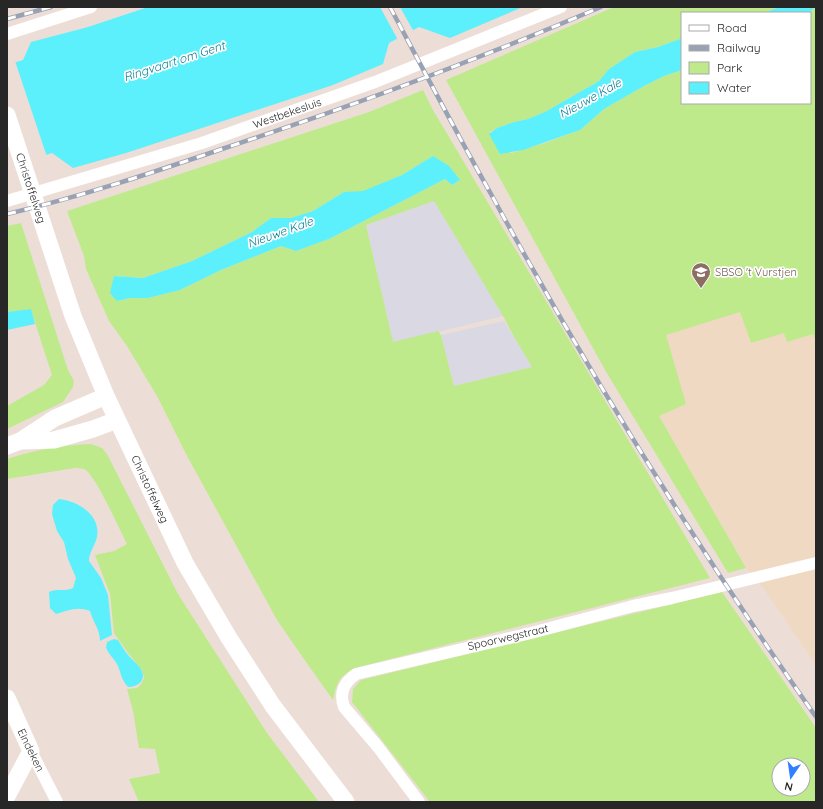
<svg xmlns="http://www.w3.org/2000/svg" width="823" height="809" viewBox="0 0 823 809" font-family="Quicksand,sans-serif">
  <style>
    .industrial { fill: #d9d8e3 }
    .education { fill: #f0d9c3 }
    .green { fill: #beea8c; fill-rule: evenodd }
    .water { fill: #5cf0fc }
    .pier { fill: #ecded6 }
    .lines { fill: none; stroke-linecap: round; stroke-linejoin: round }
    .street { stroke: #fff; stroke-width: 12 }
    .secondary { stroke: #fff; stroke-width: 17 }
    .rail-casing { stroke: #99a2b4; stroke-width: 4.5 }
    .rail { stroke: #fff; stroke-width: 3; stroke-dasharray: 9; stroke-linecap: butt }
    .labels { text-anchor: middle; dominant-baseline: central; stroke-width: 3.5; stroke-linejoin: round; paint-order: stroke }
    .street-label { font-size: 11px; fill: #272727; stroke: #fff }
    .education-label { font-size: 11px; fill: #785e54; stroke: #fff; text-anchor: start }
    .water-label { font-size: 12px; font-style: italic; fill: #027e94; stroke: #fff }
  </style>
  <rect width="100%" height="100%" fill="#ecded6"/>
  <g class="industrial">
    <polygon points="434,201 503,316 393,343 366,225"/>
    <polygon points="504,321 532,367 454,386 441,335"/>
  </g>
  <polygon class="education" points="815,7 816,7 816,665 759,582 746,568 659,416 680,71 682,70 682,103 810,103 809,13"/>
  <g class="green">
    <polygon points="614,7 780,7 766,12 682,13 682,36 680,39 658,47 635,52 609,69 599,81 545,112 528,119 514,122 497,128 489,133 511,153 545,143 580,130 604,109 644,86 664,76 682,70 682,103 810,103 809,13 816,7 816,342 813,334 787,342 784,333 751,343 740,312 666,335 686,404 659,416 746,568 728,573 605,370 446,80"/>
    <path d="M423,90l10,20 277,468 -355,90c-17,9 -18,15 -22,32l-27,-38 -29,-42 -91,-166 -29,-58 -30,-50 -18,-25 -23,-52 -2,-13 -17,-45 302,-99zM433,156l27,24 -8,5 -7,-6 -116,60 -33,12 -15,-5 -60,24 -41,20 -32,8h-18l-13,3 -2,-25 28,2 49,-17 60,-29 19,-14h20l22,-7 31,-19h19l39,-17zM434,201l69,115 11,21 18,30 -78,19 -13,-51 -3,-4 -45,11 -27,-117z"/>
    <polygon points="21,223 68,370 74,381 73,387 63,402 7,429 7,406 44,385 52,375 31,310 7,312 7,226"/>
    <path d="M91,444l11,4 5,6 71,140 89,139 52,69h-180l-10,-23 31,-6 -5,-24 -16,-1 -6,-37 -6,-22 10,-1 4,-4 3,-6 -2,-8 -14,-17 -14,-20 -4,-39 -15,-39 19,-4 13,-7c-7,-13 -32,-71 -43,-75 -3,-1 -7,-1 -9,-1l-68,11v-20c27,-9 56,-14 84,-15z"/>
    <path d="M722,592l94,136v74h-386l-78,-100 1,-13 8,-9zM779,765h24v24h-24z"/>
  </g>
  <g class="water">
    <polygon points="148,7 523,7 450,38 419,27 389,43 383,64 333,85 126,153 73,168 52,153 7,168 7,65 23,60 31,42 88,27"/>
    <polygon points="780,7 815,7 809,13 728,13 766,12"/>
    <polygon points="682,36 682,70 664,76 644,86 604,109 580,130 523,150 500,154 489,134 497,128 514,122 528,119 545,112 599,81 609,69 635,52 658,47 680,39"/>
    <polygon points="433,156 449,166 460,180 452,185 445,179 329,239 296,251 281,246 221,270 180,290 148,298 130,298 117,301 110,293 114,276 143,278 192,261 252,232 271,218 291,218 313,211 344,192 363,191 402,175"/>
    <polygon points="31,309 35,324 7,330 7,312"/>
    <path d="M59,499c19,2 42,16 38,38 -2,9 -8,15 -8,24l12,17 7,17 4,40 -12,6c0,-12 -7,-19 -10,-30 -12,-5 -22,-1 -34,3l-6,-6 -1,-16c8,-4 16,0 24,-4l3,-10 -8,-19 -4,-17 -7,-11 -5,-17 1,-9z"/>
    <path d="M114,639l4,1c3,5 6,10 10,15 4,5 10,9 13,14 6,11 -3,18 -13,18 -7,-7 -7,-15 -11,-23 -4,-6 -8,-10 -11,-16l1,-6z"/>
  </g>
  <g class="pier">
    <polygon points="380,7 400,7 414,32 398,40"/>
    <polygon points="15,61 47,157 7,170 7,63"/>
  </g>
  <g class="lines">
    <g class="street">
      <polyline points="7,34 91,7"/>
      <polyline points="7,201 202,143 375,82 561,7"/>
      <polyline points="31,751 57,802"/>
      <path d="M419,802l-41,-55 -34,-40c-5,-15 0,-24 12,-33l175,-41 102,-27 39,-8 144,-35"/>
    </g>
    <g class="secondary">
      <polyline points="7,115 73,316 106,396 185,563 229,638 273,706 346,802"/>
      <polyline points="20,441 54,440 93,429 117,420"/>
      <polyline points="7,446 20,441 55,418 106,396"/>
      <polyline points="7,698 31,751 7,796"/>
    </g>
    <defs>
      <g id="rail">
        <path d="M390,7c33,62 66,125 101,187 98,180 207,355 325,523"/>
        <polyline points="7,19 51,7"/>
        <path d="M7,214c73,-17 144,-41 215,-65 128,-42 255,-89 379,-142"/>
      </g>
    </defs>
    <use href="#rail" class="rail-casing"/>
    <use href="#rail" class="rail"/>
  </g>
  <defs>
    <symbol id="school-pin" viewBox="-11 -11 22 30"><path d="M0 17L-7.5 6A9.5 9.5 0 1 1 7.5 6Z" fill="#8d6e63" stroke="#fff"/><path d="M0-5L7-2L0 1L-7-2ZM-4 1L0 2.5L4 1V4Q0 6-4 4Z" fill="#fff"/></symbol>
  </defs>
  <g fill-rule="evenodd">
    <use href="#school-pin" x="690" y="261" width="22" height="30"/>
  </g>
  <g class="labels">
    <g class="street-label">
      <text transform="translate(287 113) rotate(-19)">Westbekesluis</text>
      <text transform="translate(31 188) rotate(72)">Christoffelweg</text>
      <text transform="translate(150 489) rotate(65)">Christoffelweg</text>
      <text transform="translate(508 637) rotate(-13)">Spoorwegstraat</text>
      <text transform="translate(31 750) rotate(64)">Eindeken</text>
    </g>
    <g class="education-label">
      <text x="715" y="272">SBSO 't Vurstjen</text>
    </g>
    <g class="water-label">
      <text transform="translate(174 61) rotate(-18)">Ringvaart om Gent</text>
      <text transform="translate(590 98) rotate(-29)">Nieuwe Kale</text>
      <text transform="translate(280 232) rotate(-20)">Nieuwe Kale</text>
    </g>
  </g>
  <rect width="823" height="809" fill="none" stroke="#272727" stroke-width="16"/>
  <rect x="681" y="12" width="130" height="92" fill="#ffffff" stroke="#a9a9a9"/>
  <rect x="689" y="25" width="20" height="6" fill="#ffffff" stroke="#a9a9a9"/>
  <text x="717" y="32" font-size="12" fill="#272727">Road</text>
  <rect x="689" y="45" width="20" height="6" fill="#99a2b4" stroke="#a9a9a9"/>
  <text x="717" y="52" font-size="12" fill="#272727">Railway</text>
  <rect x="689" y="62" width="20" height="12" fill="#beea8c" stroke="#a9a9a9"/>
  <text x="717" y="72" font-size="12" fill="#272727">Park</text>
  <rect x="689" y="82" width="20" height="12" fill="#5cf0fc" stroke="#a9a9a9"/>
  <text x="717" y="92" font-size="12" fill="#272727">Water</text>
  <g transform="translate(791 777) rotate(193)"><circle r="19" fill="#ffffff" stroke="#a9a9a9"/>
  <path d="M0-3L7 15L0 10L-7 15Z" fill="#307fff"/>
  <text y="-6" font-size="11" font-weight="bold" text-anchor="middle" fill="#272727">N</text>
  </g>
</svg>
